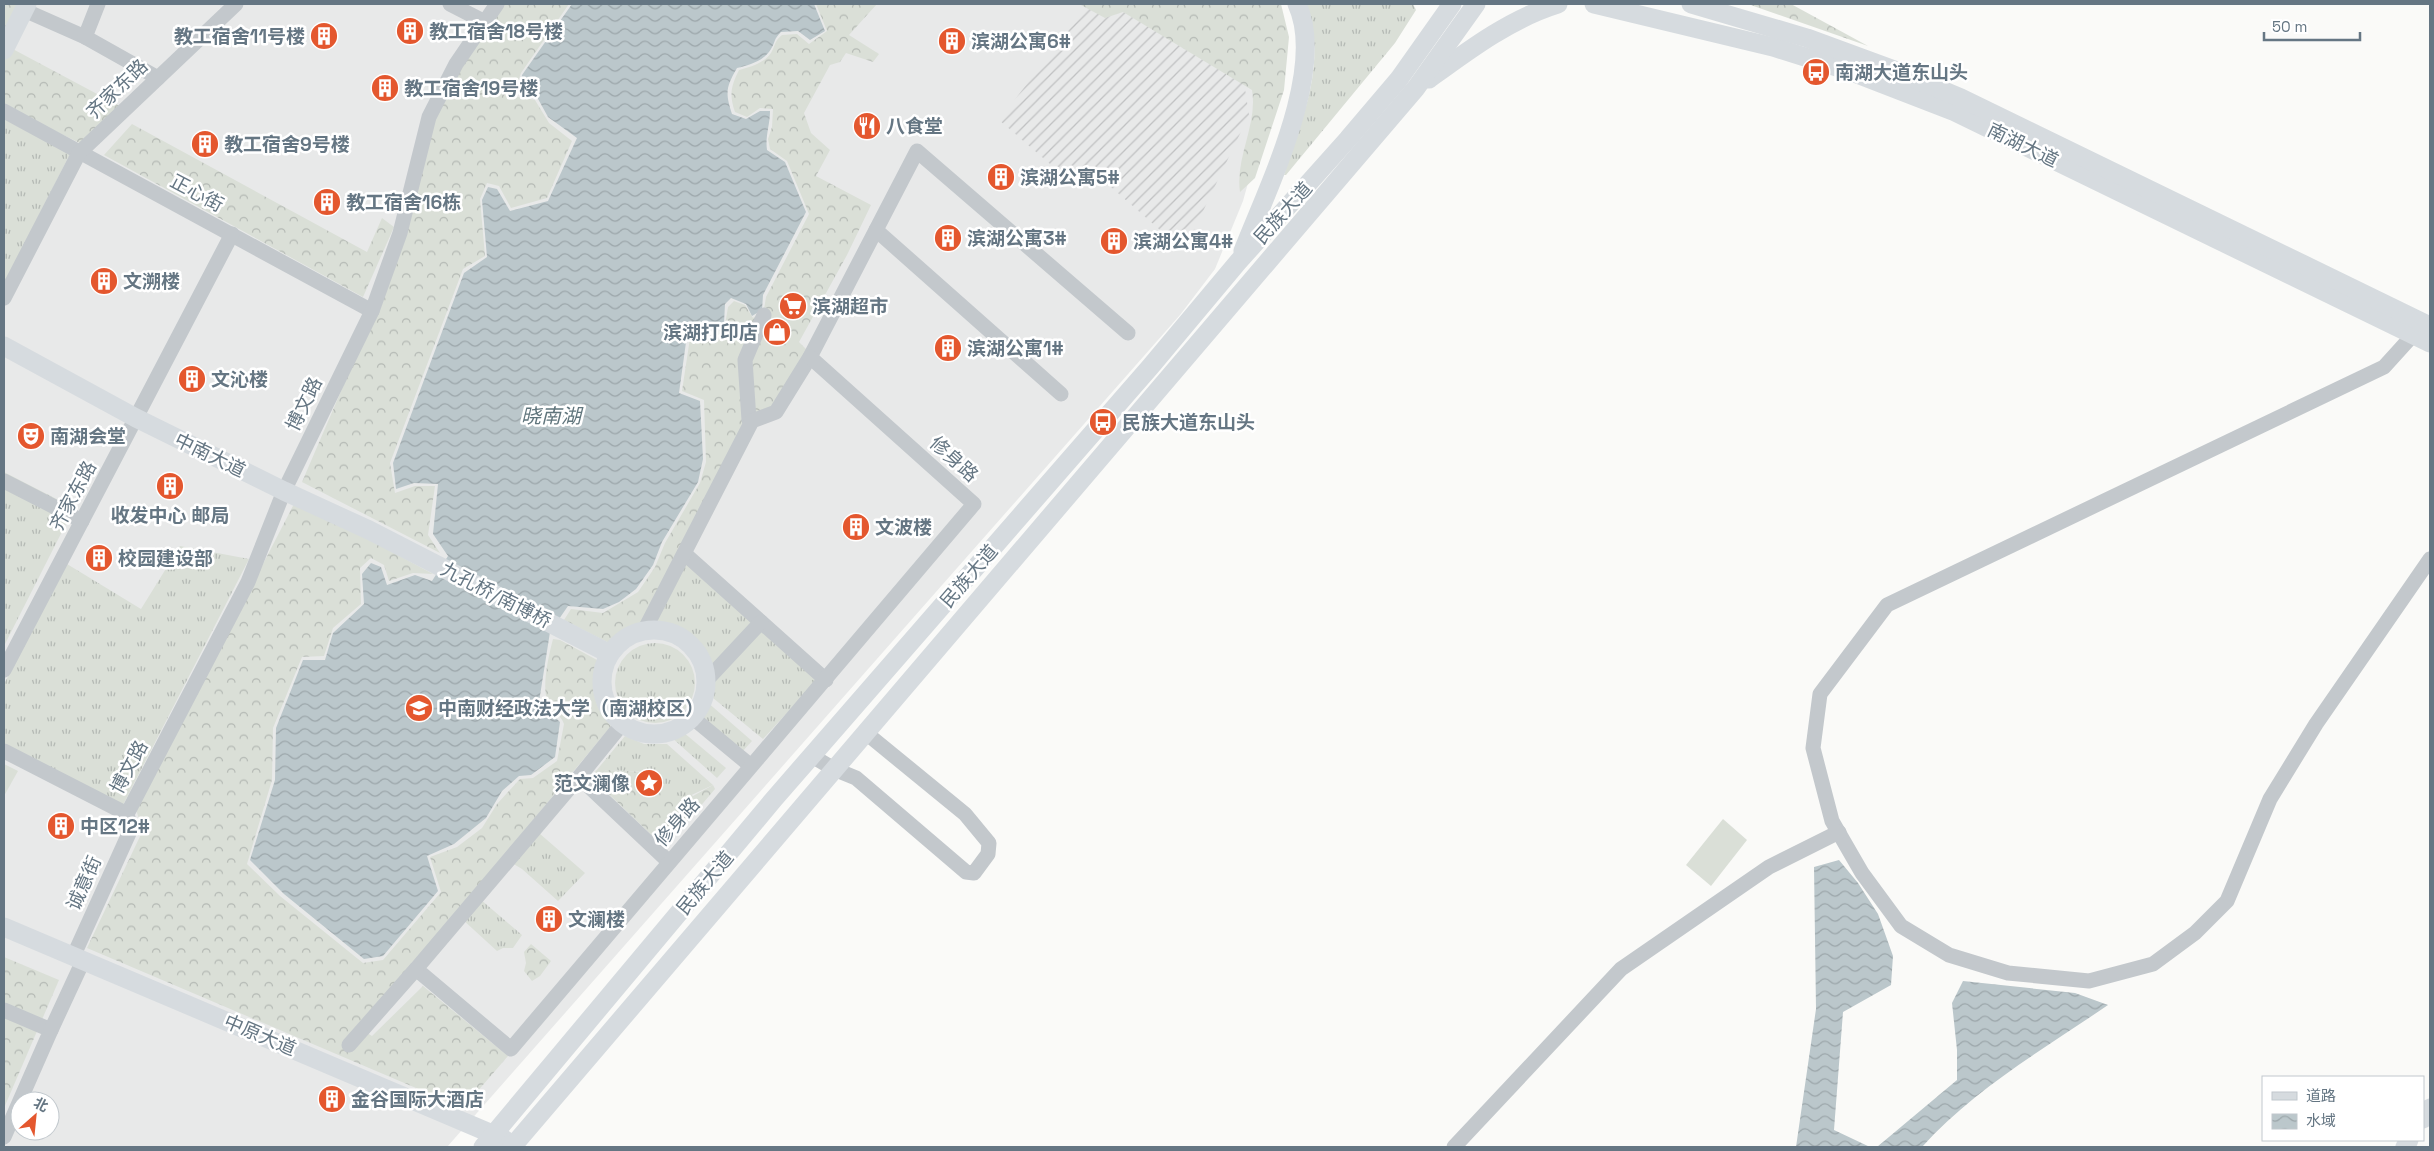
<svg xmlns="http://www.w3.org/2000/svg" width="2434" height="1151" viewBox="0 0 2434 1151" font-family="'Space Grotesk','Noto Sans SC',sans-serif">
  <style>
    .built { fill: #e8e9e9; fill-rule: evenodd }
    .industrial { fill: url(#industrial-furrows) }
    .grass { fill: url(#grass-tufts) }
    .forest { fill: url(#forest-crowns) }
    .pitch { fill: #dadfd7 }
    .water { fill: url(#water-waves) }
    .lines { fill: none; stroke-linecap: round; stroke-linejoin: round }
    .minor { stroke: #c3c8cc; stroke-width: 15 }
    .major { stroke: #d6dbdf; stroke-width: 19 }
    .labels { text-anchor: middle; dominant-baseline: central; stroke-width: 5; stroke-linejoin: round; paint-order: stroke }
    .poi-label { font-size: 19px; font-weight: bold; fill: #657683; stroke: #fff; text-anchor: start }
    .street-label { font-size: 19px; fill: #657683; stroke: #fff }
    .water-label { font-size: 20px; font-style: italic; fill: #60757c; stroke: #fff }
  </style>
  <defs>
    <pattern id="industrial-furrows" width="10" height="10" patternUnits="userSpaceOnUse" patternTransform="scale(1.25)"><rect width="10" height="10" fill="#e8e9e9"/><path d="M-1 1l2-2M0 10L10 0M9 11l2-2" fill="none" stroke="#c0c1c2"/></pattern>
    <pattern id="grass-tufts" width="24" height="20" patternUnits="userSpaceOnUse" patternTransform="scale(1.25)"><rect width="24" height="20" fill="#dadfd7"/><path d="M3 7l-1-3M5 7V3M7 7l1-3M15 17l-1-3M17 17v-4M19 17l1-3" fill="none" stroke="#b4b9b4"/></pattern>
    <pattern id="forest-crowns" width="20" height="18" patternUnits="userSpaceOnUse" patternTransform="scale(1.25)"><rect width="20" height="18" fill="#dadfd7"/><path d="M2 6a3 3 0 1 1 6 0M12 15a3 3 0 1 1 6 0" fill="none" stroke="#b4b9b4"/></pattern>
    <pattern id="water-waves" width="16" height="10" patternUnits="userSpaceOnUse" patternTransform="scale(1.25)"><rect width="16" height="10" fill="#bbc7cb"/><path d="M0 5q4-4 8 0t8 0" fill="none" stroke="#9ca6aa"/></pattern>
  </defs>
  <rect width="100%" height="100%" fill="#fafaf8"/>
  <path class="built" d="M4,4h1256l17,75 -34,122 -28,68 -35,46 -733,832h-443zM20,1101h30v30h-30z"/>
  <polygon class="industrial" points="1089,4 1121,4 1244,82 1249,115 1184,251 1095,173 1071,182 999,120"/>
  <g class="grass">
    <path d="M1306,4h107l3,6 -21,33 -109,132h-2c18,-58 44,-111 22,-171z"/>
    <polygon points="4,119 70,154 4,284"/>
    <polygon points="4,472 74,508 4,646"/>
    <polygon points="180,546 249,559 123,805 4,744 4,684 67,564 141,609"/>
    <path d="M686,561l69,61 -43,44c-9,-25 -30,-44 -57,-44z"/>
    <polygon points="761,628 818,679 763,739 713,698 714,680"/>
    <circle cx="655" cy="683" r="40"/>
    <polygon points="706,701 752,741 741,753 699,715"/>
    <polygon points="683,732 726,768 717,778 671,737"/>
    <polygon points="625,736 644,744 667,744 713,785 683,799 671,792 651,772 607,770 591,777"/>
    <polygon points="539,833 585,873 558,901 522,869 512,863"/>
    <polygon points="480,899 522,935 513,948 503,948 497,951 462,919"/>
  </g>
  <g class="forest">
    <polygon points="4,4 21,4 4,38"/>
    <polygon points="501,4 569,4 521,73 513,96 535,100 549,123 572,141 547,198 511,208 499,186 487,183 480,199 485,256 463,269 390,463 395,493 415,486 435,486 428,535 440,553 302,482 378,305 435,116 461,66"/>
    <path d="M816,4h61l-28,31 30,19 -6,8 -27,-9 -6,9 -10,3 -26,48 7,20 19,17 -14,26 55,29 -24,50 -48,87 9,9 -33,55 -26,15 -106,202 -22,8 -12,12 -45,-23 7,-11 32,4 35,-21 17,-25 10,-24 35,-60 6,-21 -2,-62 -22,-9 8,-53 19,1 16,-14 3,-18 6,-6 11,4 8,13 11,-9 2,-12 43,-83 -22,-53 -17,-12 -2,-10 4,-12 1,-18 -13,-1 -13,9 -12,-5c-6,-17 -4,-26 4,-42 12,-3 29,-8 34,-21 3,-7 3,-9 9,-14l15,-1 12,10 18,-13z"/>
    <path d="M1079,4h202l8,33 -5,53 -29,88 -15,14c-5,-35 18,-68 12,-102l-129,-78 -18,6z"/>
    <polygon points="1748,4 1791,4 1868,46 1762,9"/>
    <polygon points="9,47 129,111 92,149 4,106 4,58"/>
    <polygon points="132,124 367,252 382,218 394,227 363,297 104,155"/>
    <path d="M296,500l137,74 -20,-1 -24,8 -5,-16 -13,-7 -11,10 1,36 -28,24 -9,28 -22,1 -29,71 -1,52 -25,84 33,32 83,67 20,-3 58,-68 -11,-35 27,-10 25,-19 15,-24 23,-25 13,-1 24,-17 7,-37c-3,-9 -12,-13 -16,-22 -7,-14 1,-48 5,-63l7,1 37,20c-8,26 -4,46 14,66l-203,245 -52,55 16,10 51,-50 85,70 -45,52 -376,-160 56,-118 -7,-20z"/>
    <path d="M607,770l37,2c-6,7 -6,13 -4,21l6,2 11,-11 5,-1 21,16 4,-8 6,5 20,-11 2,4 -50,59 -74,-71z"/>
    <polygon points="531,944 551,961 540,976 532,981 524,971 526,963 524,952"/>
    <polygon points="4,957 59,980 4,1108"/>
  </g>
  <g class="pitch">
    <polygon points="4,764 18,771 4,796"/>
    <polygon points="1723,819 1747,840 1711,886 1686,865"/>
  </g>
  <g class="water">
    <path d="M572,4h242l11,27 -15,9 -12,-9 -17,1c-8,8 -5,9 -10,17 -7,12 -22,16 -34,19 -11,19 -12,25 -5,46l14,5 14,-8h10c0,14 -5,25 -3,39l18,12 21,50 -43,83 -1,15 -10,6 -6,-12 -15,-6 -6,6 -1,19 -16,12h-21l-8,58 21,8 3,58 -5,23 -36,60 -9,23 -17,24 -17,13 -16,7 -35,-3 -18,26 -11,70 21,20 -5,35 -24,18 -12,1 -17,15 -16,27 -32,26 -27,12 11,35 -55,65 -19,3 -80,-65 -34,-34 25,-80 1,-52 27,-68h22l8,-27 31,-29 -2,-30 9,-11 10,4 6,18 28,-10 17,6 16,-25 -15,-22 5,-50 -24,-1 -18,6 -3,-26 71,-190 23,-16 -5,-57 6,-13 9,2 13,22 38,-10 29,-63 -29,-21 -11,-20 -18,-2 3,-20z"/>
    <polygon points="1839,860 1858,883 1878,914 1893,956 1891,985 1843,1012 1834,1130 1870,1147 1796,1147 1816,1009 1814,867"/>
    <path d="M1963,981l112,12 33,12c-64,44 -134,84 -186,142h-45l80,-67v-30l-5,-47z"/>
  </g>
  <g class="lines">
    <g class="minor">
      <polyline points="450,4 485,22"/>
      <polyline points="24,10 85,37 158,78"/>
      <polyline points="85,37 98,4"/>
      <polyline points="4,111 372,311"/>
      <polyline points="876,230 1061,394"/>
      <polyline points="4,298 79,153 236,4"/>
      <polyline points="2418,325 2413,335 2384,367 1887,605 1820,694 1813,748 1832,821 1862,873 1901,926 1949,955 2008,973 2089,981 2153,964 2195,933 2227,901 2270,799 2316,724 2430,559"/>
      <polyline points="749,420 745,360 764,315"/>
      <polyline points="4,481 82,521"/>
      <polyline points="685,554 826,680"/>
      <polyline points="644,631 752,421 776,412 810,357 917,151 1128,333"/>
      <polyline points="4,670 232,234"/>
      <polyline points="705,682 761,622"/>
      <polyline points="693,718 751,766"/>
      <polyline points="622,724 579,777 669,862"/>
      <polyline points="4,751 127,814 131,829 73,957"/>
      <polyline points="812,756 834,769 856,778 966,872 974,873 988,854 989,843 965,814 866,733"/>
      <polyline points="579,777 416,969 511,1049 974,504 810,357"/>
      <polyline points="127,814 248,582 284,491 372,311 400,233 429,117 456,64 497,4"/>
      <polyline points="4,1010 51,1030 4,1137"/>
      <polyline points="51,1030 83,961"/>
      <polyline points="349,1045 416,969"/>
      <polyline points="1454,1147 1621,969 1769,867 1839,832"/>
    </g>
    <g class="major">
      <polyline points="1594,4 1773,47 1849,71 1955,112 2430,343"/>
      <polyline points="1691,4 1807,38 1894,70 1961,98 2430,326"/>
      <polyline points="4,50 27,4"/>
      <path d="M1429,79c41,-30 81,-60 129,-75"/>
      <path d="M1243,251c25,-64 84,-182 54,-247"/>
      <polyline points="4,346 136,418 284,491 369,530 610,654"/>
      <circle cx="654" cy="682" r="52"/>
      <polyline points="4,927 504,1139"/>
      <polyline points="2423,1119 2430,1108"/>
      <polyline points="483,1147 774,799 1151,366 1238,262 1348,139 1399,79 1452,4"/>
      <polyline points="512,1147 1416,88 1476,4"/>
      <polyline points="2405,1147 2409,1140"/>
    </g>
  </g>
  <defs>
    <symbol id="building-disc" viewBox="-11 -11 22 22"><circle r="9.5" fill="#e4572e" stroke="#fff"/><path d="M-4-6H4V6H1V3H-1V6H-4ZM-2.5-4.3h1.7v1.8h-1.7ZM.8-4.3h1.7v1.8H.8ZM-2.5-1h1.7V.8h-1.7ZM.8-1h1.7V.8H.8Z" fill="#fff"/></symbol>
    <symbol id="bus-disc" viewBox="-11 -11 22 22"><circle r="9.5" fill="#e4572e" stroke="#fff"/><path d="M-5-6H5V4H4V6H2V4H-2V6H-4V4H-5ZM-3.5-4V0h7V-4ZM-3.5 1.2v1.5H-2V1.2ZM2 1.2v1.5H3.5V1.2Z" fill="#fff"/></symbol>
    <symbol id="restaurant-disc" viewBox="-11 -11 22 22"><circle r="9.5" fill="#e4572e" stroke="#fff"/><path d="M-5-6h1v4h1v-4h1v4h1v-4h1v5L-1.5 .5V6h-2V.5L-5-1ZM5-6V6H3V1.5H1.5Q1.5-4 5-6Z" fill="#fff"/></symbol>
    <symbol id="supermarket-disc" viewBox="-11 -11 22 22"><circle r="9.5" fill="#e4572e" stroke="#fff"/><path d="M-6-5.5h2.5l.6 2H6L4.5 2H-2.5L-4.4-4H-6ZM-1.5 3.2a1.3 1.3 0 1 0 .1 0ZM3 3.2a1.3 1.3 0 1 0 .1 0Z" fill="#fff"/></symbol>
    <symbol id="shop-disc" viewBox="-11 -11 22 22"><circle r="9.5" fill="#e4572e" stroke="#fff"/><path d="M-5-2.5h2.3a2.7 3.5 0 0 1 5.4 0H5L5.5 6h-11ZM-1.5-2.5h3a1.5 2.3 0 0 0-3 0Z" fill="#fff"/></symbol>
    <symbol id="theatre-disc" viewBox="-11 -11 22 22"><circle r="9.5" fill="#e4572e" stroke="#fff"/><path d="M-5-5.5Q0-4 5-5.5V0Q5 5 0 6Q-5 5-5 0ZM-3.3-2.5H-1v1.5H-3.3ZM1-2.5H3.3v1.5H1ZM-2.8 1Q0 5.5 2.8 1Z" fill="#fff"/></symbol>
    <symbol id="university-disc" viewBox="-11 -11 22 22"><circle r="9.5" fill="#e4572e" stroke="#fff"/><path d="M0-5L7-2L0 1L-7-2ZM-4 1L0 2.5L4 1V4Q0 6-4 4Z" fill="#fff"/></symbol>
    <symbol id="sight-disc" viewBox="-11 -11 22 22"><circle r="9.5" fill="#e4572e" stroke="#fff"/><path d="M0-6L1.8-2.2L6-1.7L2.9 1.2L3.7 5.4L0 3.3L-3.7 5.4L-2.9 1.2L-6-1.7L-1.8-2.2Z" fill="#fff"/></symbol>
  </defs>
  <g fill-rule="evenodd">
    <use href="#building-disc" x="394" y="15" width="32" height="32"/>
    <use href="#building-disc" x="308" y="20" width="32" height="32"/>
    <use href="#building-disc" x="936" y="25" width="32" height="32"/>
    <use href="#bus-disc" x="1800" y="56" width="32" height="32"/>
    <use href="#building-disc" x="369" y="72" width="32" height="32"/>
    <use href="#restaurant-disc" x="851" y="110" width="32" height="32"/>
    <use href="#building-disc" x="189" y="128" width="32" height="32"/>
    <use href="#building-disc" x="985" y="161" width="32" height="32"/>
    <use href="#building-disc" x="311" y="186" width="32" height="32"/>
    <use href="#building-disc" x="932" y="222" width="32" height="32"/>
    <use href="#building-disc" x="1098" y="225" width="32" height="32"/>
    <use href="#building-disc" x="88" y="265" width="32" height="32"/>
    <use href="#supermarket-disc" x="777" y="290" width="32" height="32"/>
    <use href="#shop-disc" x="761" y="316" width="32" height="32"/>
    <use href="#building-disc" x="932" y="332" width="32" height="32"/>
    <use href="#building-disc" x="176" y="363" width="32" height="32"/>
    <use href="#bus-disc" x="1087" y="406" width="32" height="32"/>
    <use href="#theatre-disc" x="15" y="420" width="32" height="32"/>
    <use href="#building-disc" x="154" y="470" width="32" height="32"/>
    <use href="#building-disc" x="840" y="511" width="32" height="32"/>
    <use href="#building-disc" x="83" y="542" width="32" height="32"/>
    <use href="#university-disc" x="403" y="692" width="32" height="32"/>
    <use href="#sight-disc" x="633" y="767" width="32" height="32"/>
    <use href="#building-disc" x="45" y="810" width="32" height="32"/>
    <use href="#building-disc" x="533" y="903" width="32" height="32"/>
    <use href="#building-disc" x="316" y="1083" width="32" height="32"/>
  </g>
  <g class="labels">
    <g class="poi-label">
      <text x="429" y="31">教工宿舍18号楼</text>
      <text x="305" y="36" text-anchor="end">教工宿舍11号楼</text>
      <text x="971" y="41">滨湖公寓6#</text>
      <text x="1835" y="72">南湖大道东山头</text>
      <text x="404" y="88">教工宿舍19号楼</text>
      <text x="886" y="126">八食堂</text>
      <text x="224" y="144">教工宿舍9号楼</text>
      <text x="1020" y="177">滨湖公寓5#</text>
      <text x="346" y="202">教工宿舍16栋</text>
      <text x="967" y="238">滨湖公寓3#</text>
      <text x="1133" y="241">滨湖公寓4#</text>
      <text x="123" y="281">文溯楼</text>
      <text x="812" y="306">滨湖超市</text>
      <text x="758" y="332" text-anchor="end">滨湖打印店</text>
      <text x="967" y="348">滨湖公寓1#</text>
      <text x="211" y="379">文沁楼</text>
      <text x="1122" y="422">民族大道东山头</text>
      <text x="50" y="436">南湖会堂</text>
      <text x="170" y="515" text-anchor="middle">收发中心 邮局</text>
      <text x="875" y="527">文波楼</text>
      <text x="118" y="558">校园建设部</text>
      <text x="438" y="708">中南财经政法大学（南湖校区）</text>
      <text x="630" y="783" text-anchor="end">范文澜像</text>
      <text x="80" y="826">中区12#</text>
      <text x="568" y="919">文澜楼</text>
      <text x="351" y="1099">金谷国际大酒店</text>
    </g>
    <g class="street-label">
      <text transform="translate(117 89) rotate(-44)">齐家东路</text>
      <text transform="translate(2023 145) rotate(26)">南湖大道</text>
      <text transform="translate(197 193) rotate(28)">正心街</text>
      <text transform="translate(1283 213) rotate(-48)">民族大道</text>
      <text transform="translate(304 404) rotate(-64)">博文路</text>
      <text transform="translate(210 455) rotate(26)">中南大道</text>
      <text transform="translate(954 459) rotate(42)">修身路</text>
      <text transform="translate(73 496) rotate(-62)">齐家东路</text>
      <text transform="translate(969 576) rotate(-49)">民族大道</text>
      <text transform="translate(496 595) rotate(27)">九孔桥/南博桥</text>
      <text transform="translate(129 767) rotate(-62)">博文路</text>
      <text transform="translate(677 822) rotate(-49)">修身路</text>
      <text transform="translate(84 883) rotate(-66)">诚意街</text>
      <text transform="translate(705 883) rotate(-50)">民族大道</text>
      <text transform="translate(260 1035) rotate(23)">中原大道</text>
    </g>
    <g class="water-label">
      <text x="551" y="416">晓南湖</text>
    </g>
  </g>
  <rect width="2434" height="1151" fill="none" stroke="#657683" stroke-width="10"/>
  <rect x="2262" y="1076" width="162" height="65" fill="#ffffff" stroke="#c1c8cd"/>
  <rect x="2272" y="1092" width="25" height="8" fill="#d6dbdf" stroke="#c1c8cd"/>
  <text x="2306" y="1101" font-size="15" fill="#657683">道路</text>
  <rect x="2272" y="1114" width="25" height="15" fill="url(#water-waves)" stroke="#c1c8cd"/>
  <text x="2306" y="1126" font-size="15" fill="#657683">水域</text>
  <g transform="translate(35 1116) rotate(27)"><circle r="24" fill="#ffffff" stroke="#c1c8cd"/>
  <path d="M0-4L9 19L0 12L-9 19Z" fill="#e4572e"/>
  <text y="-8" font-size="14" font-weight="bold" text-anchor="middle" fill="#657683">北</text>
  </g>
  <path d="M2264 32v8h96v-8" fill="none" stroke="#657683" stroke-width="2.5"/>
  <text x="2272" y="32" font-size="15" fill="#657683" stroke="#ffffff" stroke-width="4" paint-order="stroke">50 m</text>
</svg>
